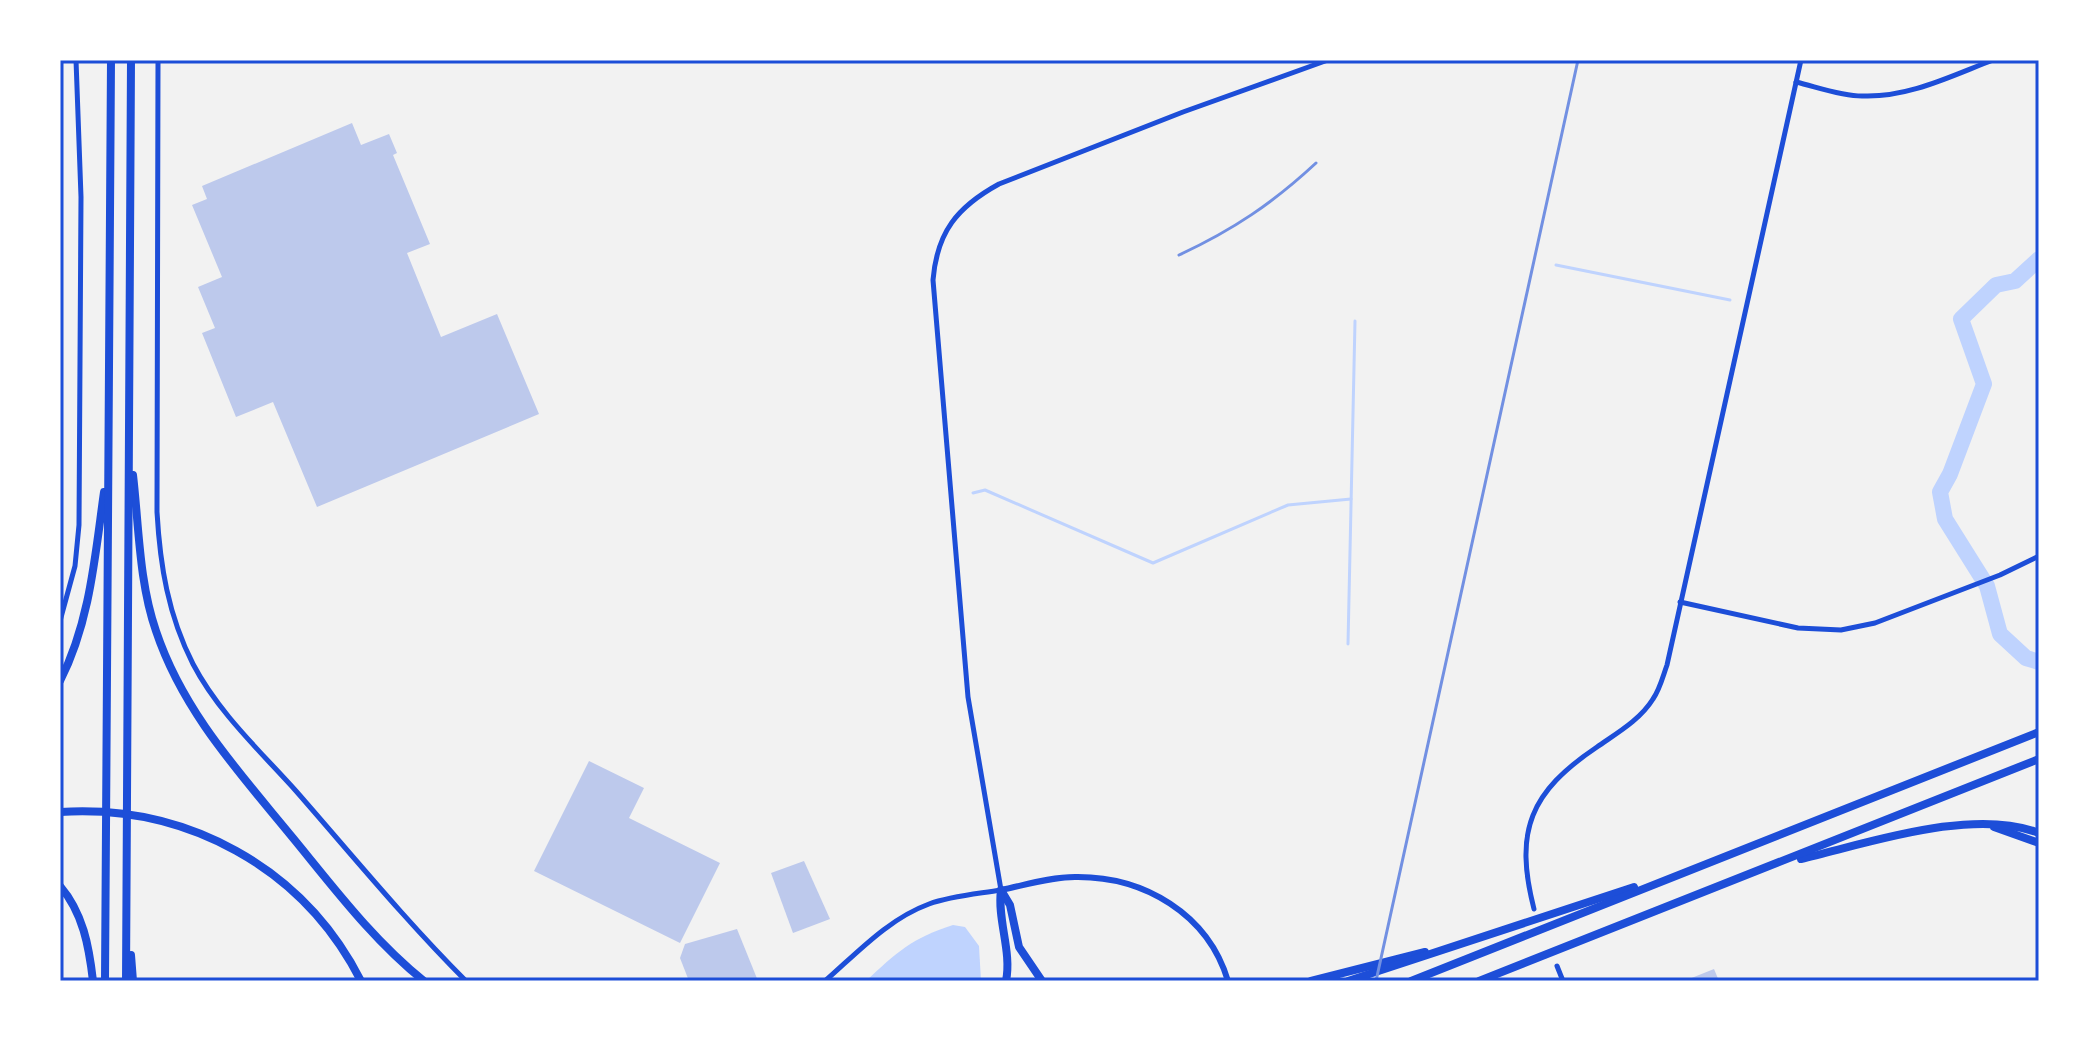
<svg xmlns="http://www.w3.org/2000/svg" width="2099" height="1041" viewBox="0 0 2099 1041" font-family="'Fira Sans Condensed',sans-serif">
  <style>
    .water { fill: #bfd3fe }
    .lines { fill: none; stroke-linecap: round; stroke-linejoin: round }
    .stream { stroke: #bfd3fe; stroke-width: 3 }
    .river { stroke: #bfd3fe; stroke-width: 16 }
    .building { fill: #bdc9ec }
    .minor { stroke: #1d4ed8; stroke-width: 5 }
    .tertiary { stroke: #1d4ed8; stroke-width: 6 }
    .motorway { stroke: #1d4ed8; stroke-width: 8 }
    .rail { stroke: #7290e2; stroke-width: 3 }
    .neatline { fill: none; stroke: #1d4ed8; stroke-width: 3 }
  </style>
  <rect width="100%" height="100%" fill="#f2f2f2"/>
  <path class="water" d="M953,925l12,2 14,19 2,35h-115c31,-29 46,-43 87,-56z"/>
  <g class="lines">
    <g class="stream">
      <polyline points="1556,265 1730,300"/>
      <polyline points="973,493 985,490 1153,563 1288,505 1351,499"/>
      <polyline points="1348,644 1355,321"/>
    </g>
    <polyline class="river" points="2039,259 2015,281 1996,285 1961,319 1984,384 1950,474 1940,492 1945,519 1987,586 2000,634 2026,658 2039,662"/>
  </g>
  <g class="building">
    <polygon points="352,123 361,145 389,134 397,153 393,155 430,244 407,253 441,337 497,314 539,414 317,507 273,402 236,417 202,333 215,328 198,287 222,277 192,205 207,199 202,186"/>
    <polygon points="589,761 644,788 629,818 720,863 680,943 534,871"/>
    <polygon points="804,861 830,919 793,933 771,873"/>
    <polygon points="737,929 758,981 689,981 680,958 685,944"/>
    <polygon points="1714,969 1719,981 1684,981"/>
  </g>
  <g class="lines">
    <g class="minor">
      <path d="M158,60l-1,452c3,53 11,103 36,152 25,48 67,87 103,127 56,64 110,130 170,190"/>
      <path d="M1796,82c21,5 45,14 66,14 46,2 89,-20 131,-36"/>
      <polyline points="1680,602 1798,628 1841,630 1875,623 2000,575 2039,556"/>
      <polyline points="60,621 75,566 79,525 81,197 76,60"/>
      <path d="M1534,909c-20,-78 -4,-117 63,-162 20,-14 43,-27 56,-48 7,-10 10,-23 14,-34l134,-605"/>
      <polyline points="1557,966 1563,981"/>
      <path d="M825,981c32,-28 63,-62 104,-77 22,-8 48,-10 72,-14l-33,-193 -35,-417c4,-48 24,-73 66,-96l184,-72 145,-52"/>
    </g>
    <path class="tertiary" d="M1001,890c24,-5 50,-13 74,-13 69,-1 133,37 153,104"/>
    <g class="motorway">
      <path d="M133,475c6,52 6,107 23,156 27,81 84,142 137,207 41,50 80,102 131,143"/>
      <path d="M60,681c30,-59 35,-125 44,-189"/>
      <path d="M60,812c126,-8 243,55 301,169"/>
      <polyline points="1994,827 2039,843"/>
      <path d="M1801,859c68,-16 172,-52 238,-26"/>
      <path d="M60,886c23,27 29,60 33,95"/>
      <polyline points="1001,890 1010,905 1019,947 1042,981"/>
      <path d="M1001,890c-4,30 11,61 5,91"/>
      <polyline points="131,955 133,981"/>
      <polyline points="105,981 111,60"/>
      <polyline points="126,981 131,60"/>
      <polyline points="1311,981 1425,952"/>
      <polyline points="1348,981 1634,887"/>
      <polyline points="1411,981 2039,732"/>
      <polyline points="1479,981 2039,759"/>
    </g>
    <g class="rail">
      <path d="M1179,255c54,-25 94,-52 137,-92"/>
      <polyline points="1376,981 1578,60"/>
    </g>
  </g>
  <rect width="2099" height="1041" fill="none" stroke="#ffffff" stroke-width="124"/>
  <rect x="62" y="62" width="1975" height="917" class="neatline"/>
</svg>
